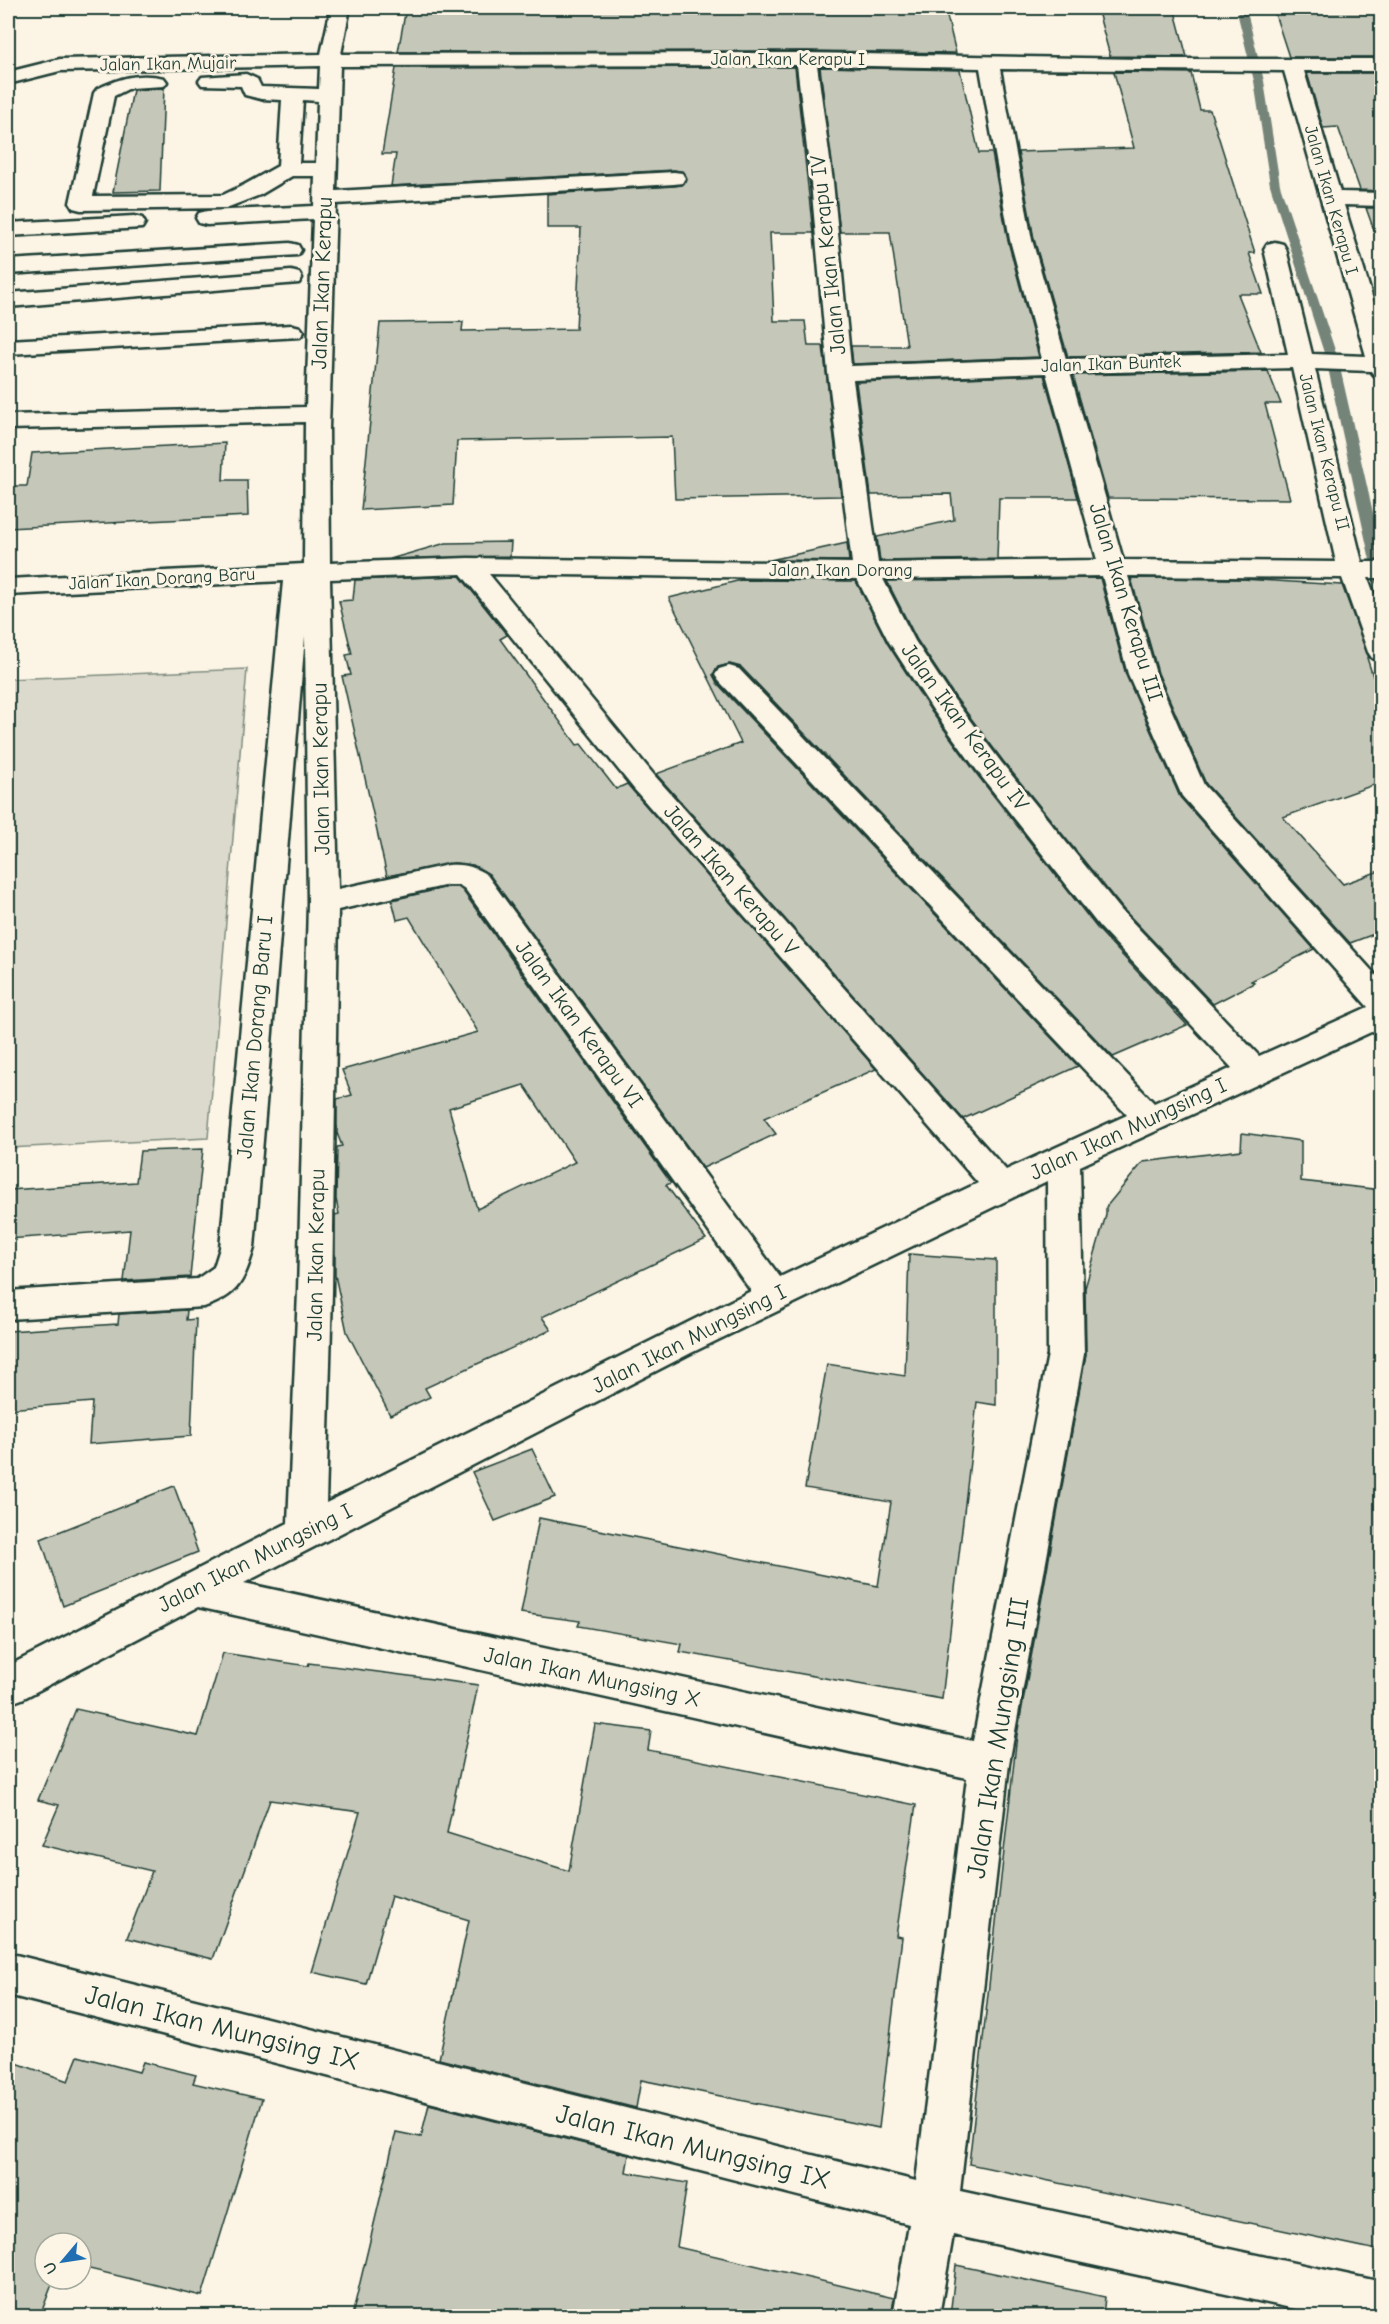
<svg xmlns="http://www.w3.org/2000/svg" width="1389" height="2324" viewBox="0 0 1389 2324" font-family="'Comic Neue',sans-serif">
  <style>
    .green { fill: #dcdacc; stroke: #7e8c80; stroke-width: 1.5 }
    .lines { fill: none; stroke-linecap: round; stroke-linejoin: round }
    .stream { fill: #758479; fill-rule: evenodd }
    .building { fill: #c5c7b9; stroke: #1f3d34; stroke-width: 1.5; fill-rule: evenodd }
    .minor-casing { stroke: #1f3d34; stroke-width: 5 }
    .minor { fill: #fcf5e5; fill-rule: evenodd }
    .labels { text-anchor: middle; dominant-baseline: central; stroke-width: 6; stroke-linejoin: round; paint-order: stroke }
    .far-street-label { font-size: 18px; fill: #1f3d34; stroke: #fcf5e5 }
    .street-label { font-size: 22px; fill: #1f3d34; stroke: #fcf5e5 }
    .near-street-label { font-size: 27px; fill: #1f3d34; stroke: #fcf5e5 }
  </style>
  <rect width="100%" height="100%" fill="#fcf5e5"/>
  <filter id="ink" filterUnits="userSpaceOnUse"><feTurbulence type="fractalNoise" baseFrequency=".0167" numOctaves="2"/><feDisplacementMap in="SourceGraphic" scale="12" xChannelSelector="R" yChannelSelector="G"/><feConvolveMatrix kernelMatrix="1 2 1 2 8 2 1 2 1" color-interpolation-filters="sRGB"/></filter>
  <g filter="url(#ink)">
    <polygon class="green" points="247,669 208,1138 8,1148 8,679"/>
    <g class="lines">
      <polygon class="stream" points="1236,8 1246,8 1264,81 1280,185 1338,359 1382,552 1382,587 1375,583 1326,359 1270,185 1254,81"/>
    </g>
    <g class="building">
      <polygon points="406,8 749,8 750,12 861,11 861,8 945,8 956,53 806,51 398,52"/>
      <polygon points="1097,8 1174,8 1187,57 1110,56"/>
      <polygon points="1273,8 1382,8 1382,57 1289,57"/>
      <polygon points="795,67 813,233 770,233 774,321 805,321 808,346 823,346 841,496 675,499 672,437 457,441 453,505 361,510 380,323 463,322 462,331 576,329 581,228 547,228 547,194 674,186 682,185 687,179 684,172 674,170 391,186 396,154 382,154 396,68"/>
      <polygon points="820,67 960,70 979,153 992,153 1008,241 1039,357 853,364 851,346 907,346 890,232 840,232"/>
      <polygon points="1114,72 1191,73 1200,110 1210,110 1255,253 1249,253 1263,294 1238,294 1261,352 1068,357 1034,239 1018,152 1134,148"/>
      <polygon points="1307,73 1382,73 1382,191 1360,190 1338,127 1323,128"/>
      <polygon points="164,88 160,191 113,192 133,90"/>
      <polygon points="1366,208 1382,208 1382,232 1375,233"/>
      <polygon points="1268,371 1281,404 1265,404 1290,499 1108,498 1073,375"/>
      <polygon points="1044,375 1078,498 999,498 997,559 880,561 877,537 954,520 951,494 871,495 856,382"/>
      <polygon points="225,443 223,480 247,480 248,516 8,528 8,486 27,486 32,453"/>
      <polygon points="511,542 510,556 390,559 446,543"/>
      <polygon points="847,543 849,561 770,560"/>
      <polygon points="460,576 507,635 500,639 577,745 581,744 616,789 627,784 876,1069 764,1118 776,1134 703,1168 489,874 473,865 454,863 387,876 342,676 351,675 346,655 352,654 339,601 353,600 355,580"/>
      <polygon points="1100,578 1126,675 1180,797 1314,949 1251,981 1254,983 1213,1004 1123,909 1003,761 955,697 917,640 887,581"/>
      <polygon points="1131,578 1242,579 1342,585 1369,658 1367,658 1382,704 1382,782 1283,817 1343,884 1382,870 1382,931 1350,943 1206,784 1158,673"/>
      <polygon points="741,580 856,581 887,643 931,711 979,777 1097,928 1187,1025 1113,1057 741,667 730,664 718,667 713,674 717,683 1078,1066 963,1119 656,774 741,743 669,598"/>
      <path d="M448,887h10l5,4 208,292 -5,2 40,54 -164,78 9,13 -126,58 5,9 -40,18 -43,-83 -12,-57v-60l4,-1 -3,-15 1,-52 5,-1 -5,-13v-34l15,-4 -10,-25 136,-38 -69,-115 -12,3 -5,-20zM524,1085l51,77 -98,47 -28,-101z"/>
      <polygon points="1242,1133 1301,1141 1301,1181 1382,1190 1382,2251 969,2164 1017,1735 1086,1354 1085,1288 1106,1215 1106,1207 1143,1162 1241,1150"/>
      <polygon points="203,1149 190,1277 124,1281 130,1230 8,1239 8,1190 136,1182 140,1151"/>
      <polygon points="909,1254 996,1260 996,1405 977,1402 942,1699 680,1652 682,1644 578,1626 580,1621 521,1613 539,1518 878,1586 891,1502 805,1488 827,1364 905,1376"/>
      <polygon points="187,1310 186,1320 196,1319 191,1436 89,1444 92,1402 8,1409 8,1331 118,1324 119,1314"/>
      <polygon points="532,1449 555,1497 495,1521 472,1472"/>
      <polygon points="174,1486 198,1552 63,1606 41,1539"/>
      <polygon points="223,1653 308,1666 309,1663 478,1685 447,1833 569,1871 595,1724 651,1731 648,1750 916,1805 896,1936 902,1937 879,2128 641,2080 636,2108 439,2059 469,1920 391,1896 366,1984 312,1972 360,1812 270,1800 213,1959 127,1938 152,1871 42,1845 59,1805 38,1800 76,1709 198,1736"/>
      <polygon points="78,2056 139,2072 143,2062 196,2075 193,2083 262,2099 202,2296 81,2267 81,2243 45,2243 45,2279 54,2279 40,2316 8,2316 8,2060 68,2081"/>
      <polygon points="429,2104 629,2155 626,2172 687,2183 677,2247 894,2298 891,2316 352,2316 396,2132 421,2137"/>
      <polygon points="956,2265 1105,2297 1103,2316 950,2316"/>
    </g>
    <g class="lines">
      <defs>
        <g id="minor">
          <path d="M331,8h19l-9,46 465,-1 334,6h242v12h-78l36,121 42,1v13l-38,-1 38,124v48l-8,-2 -3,-4 -56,-2 47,193h20v16h-14l14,37v46l-10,-3 -4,-6 -26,-74 -214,-2 28,98 48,111 178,197v45l-302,139 4,188 -75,410 -49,427 422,91v34h-54l-375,-81 -14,81h-46l16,-92 -901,-229v-42l908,228 51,-403 -769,-171 -176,92 -14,5v-38l280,-143 10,-231 10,-389 -3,-267 -51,612c-10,33 -15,47 -50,59l-196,12v-28l189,-12 17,-12 6,-19 63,-667 -275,14v-16l296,-15 1,-142 -297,7v-14l298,-8 7,-188 -106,6 -8,-2 -3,-5 3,-5 8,-2 107,-5 1,-30h-23l-32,19 -34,13 -145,2 -8,-2 -3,-5 24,-110 3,-4c22,-11 42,-17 67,-11l3,4 -3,4 -34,2 -16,8 -21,100 130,-1 21,-10 34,-19 4,-66 -21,-1 -16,-4 -4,-9 -39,-1 -3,-4 3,-4 44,-3 11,5 4,8 58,2 1,-23 -260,5 -52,13v-12l52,-13 261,-5zM797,65l14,117 17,191 24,190 -384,-5 -138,5 -1,-135 7,-224 338,-20 8,-1 3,-5 -3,-5 -8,-1 -338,19 4,-125zM817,65l163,3 30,172 32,119 -191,7 -18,-184zM1000,69l284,2 82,285 -54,-2 -26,-105 -3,-5 -8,-2 -8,2 -3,5 24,105 -222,5 -34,-119zM303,100l15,1 -2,62h-17zM1292,368l44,194 -213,-2 -53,-187zM1046,373l51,187 -219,3 -25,-183zM461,574l173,215 344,394 -198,94 -293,-402c-14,-9 -23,-11 -39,-10l-110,24 -8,-310zM489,574l368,5 32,63 44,68 48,66 118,150 133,142 -78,35 -415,-434 -10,-3 -10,3 -4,6 4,6 408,434 -121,55 -352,-395zM1102,576l26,98 54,122 186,211 -109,49 -138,-146 -120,-148 -48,-64 -38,-57 -32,-62zM448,885h11l6,4 286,402 -425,212 6,-211 6,-382zM1047,1181l1,173 -75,387 -729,-158 447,-230z"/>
          <polygon points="134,216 142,218 145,223 142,228 8,236 8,223"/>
          <polygon points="290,243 298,245 301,250 298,255 8,274 8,260"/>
          <polygon points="291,271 299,273 302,278 299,283 8,307 8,293"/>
          <polygon points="292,325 300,327 304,332 300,337 8,354 8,340"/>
        </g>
      </defs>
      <use href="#minor" class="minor-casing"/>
      <use href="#minor" class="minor"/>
    </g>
  </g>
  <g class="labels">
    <g class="far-street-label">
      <text x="788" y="59">Jalan Ikan Kerapu I</text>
      <text transform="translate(168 64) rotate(-1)">Jalan Ikan Mujair</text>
      <text transform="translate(1331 200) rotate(74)">Jalan Ikan Kerapu I</text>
      <text transform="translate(1111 364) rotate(-2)">Jalan Ikan Buntek</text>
      <text transform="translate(1324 452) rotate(76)">Jalan Ikan Kerapu II</text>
      <text x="841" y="570">Jalan Ikan Dorang</text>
      <text transform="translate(162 579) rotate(-3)">Jalan Ikan Dorang Baru</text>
    </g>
    <g class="street-label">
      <text transform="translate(828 255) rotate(-96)">Jalan Ikan Kerapu IV</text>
      <text transform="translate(322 283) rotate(-88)">Jalan Ikan Kerapu</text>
      <text transform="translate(1126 602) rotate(73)">Jalan Ikan Kerapu III</text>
      <text transform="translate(965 727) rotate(54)">Jalan Ikan Kerapu IV</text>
      <text transform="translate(321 769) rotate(-91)">Jalan Ikan Kerapu</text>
      <text transform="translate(731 880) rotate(49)">Jalan Ikan Kerapu V</text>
      <text transform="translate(579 1024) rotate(54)">Jalan Ikan Kerapu VI</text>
      <text transform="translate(255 1037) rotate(-85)">Jalan Ikan Dorang Baru I</text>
      <text transform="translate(1128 1129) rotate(-25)">Jalan Ikan Mungsing I</text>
      <text transform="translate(316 1255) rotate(-89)">Jalan Ikan Kerapu</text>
      <text transform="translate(689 1339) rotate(-27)">Jalan Ikan Mungsing I</text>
      <text transform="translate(255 1558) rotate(-27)">Jalan Ikan Mungsing I</text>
      <text transform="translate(592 1677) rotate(12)">Jalan Ikan Mungsing X</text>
    </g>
    <g class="near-street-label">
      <text transform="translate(998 1738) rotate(-81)">Jalan Ikan Mungsing III</text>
      <text transform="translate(222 2028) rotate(14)">Jalan Ikan Mungsing IX</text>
      <text transform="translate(693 2147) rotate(14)">Jalan Ikan Mungsing IX</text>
    </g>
  </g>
  <rect width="1389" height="2324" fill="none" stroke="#fcf5e5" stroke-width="30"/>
  <rect x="15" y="15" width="1359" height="2294" fill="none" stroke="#1f3d34" stroke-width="2" filter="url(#ink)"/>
  <g transform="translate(63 2261) rotate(241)"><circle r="28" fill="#fcf5e5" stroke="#a4ab9e" stroke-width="1.5"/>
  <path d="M0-4.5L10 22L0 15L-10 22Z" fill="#1f6fb2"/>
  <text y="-9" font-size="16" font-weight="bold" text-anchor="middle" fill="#1f3d34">U</text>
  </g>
</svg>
